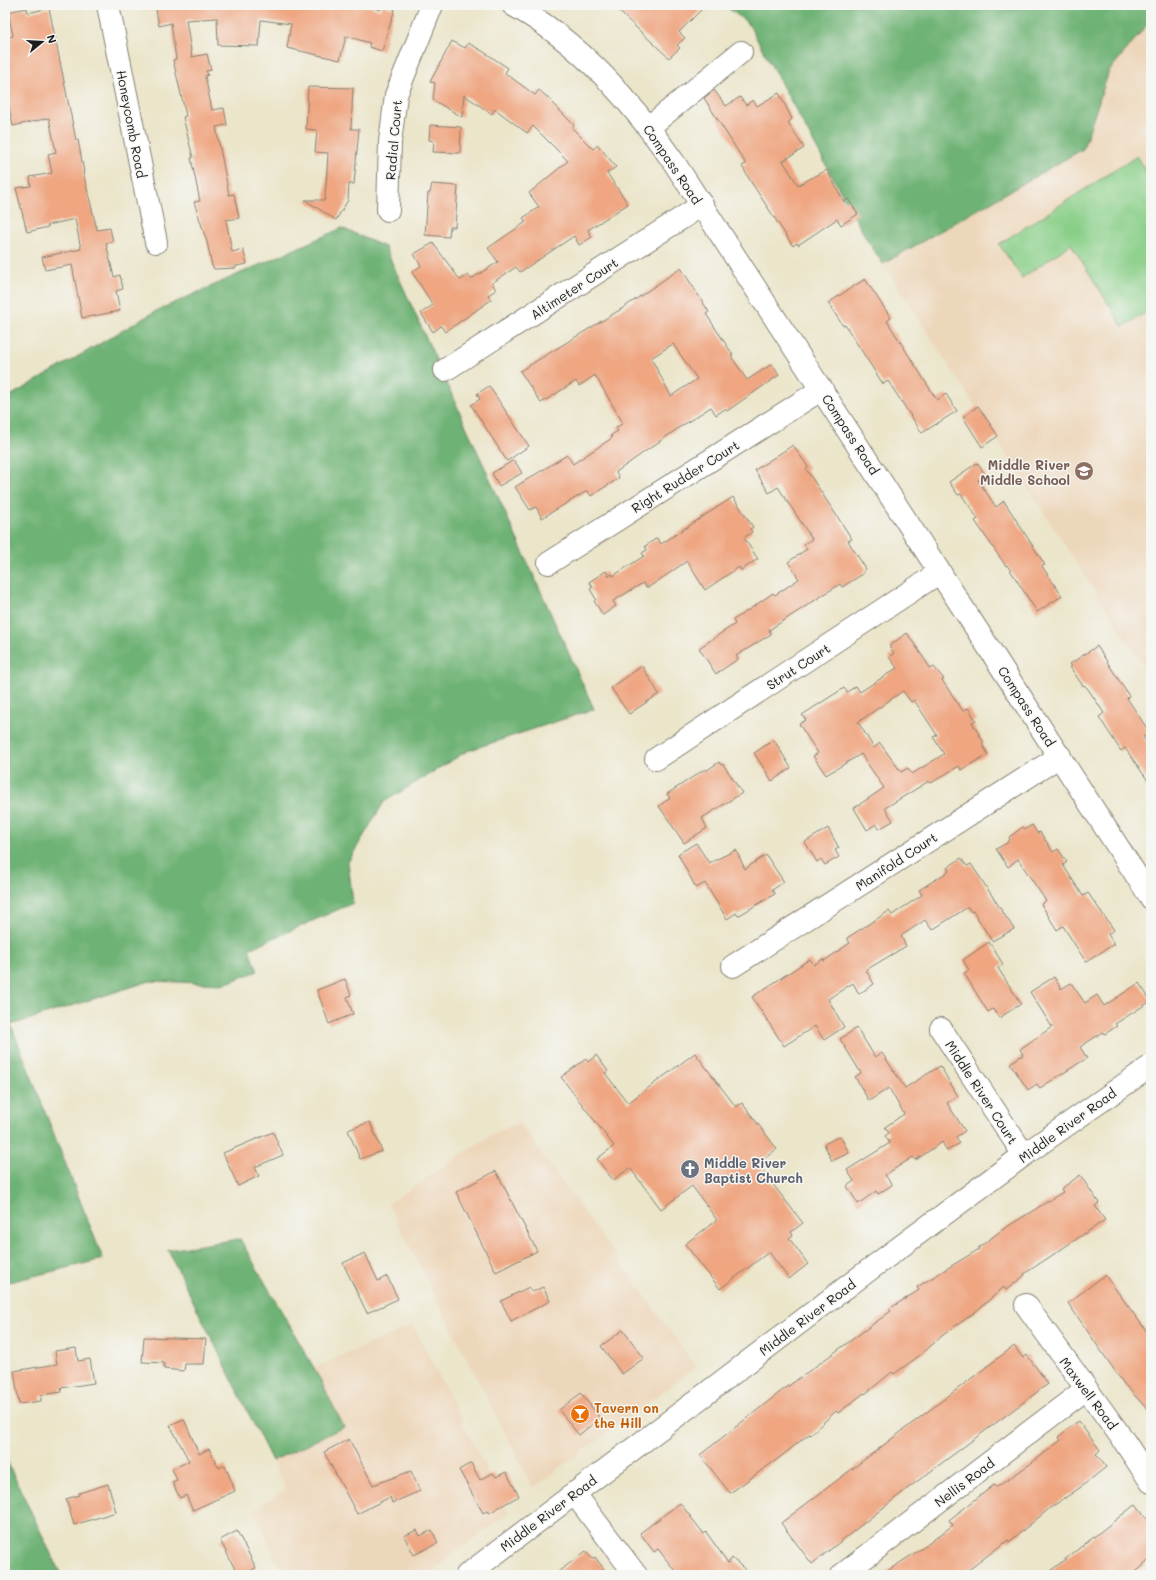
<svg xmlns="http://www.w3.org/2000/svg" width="1156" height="1580" viewBox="0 0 1156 1580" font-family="Mali,sans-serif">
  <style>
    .built { fill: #edd7bb }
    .green { fill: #89cf88; stroke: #527652 }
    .forest { fill: #6eb274; stroke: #456748 }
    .building { fill: #efa681; fill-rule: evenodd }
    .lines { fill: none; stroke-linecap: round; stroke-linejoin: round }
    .minor-casing { stroke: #848073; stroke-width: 24 }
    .tertiary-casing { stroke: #848073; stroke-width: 24 }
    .minor { stroke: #fff; stroke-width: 22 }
    .tertiary { stroke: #fff; stroke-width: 22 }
    .labels { text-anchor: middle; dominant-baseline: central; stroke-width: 3; stroke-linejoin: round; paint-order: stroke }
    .street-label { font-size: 13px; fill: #1c1c1c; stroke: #f6f6f2 }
    .education-label { font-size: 13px; font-weight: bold; fill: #785e54; stroke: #f6f6f2; text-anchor: end }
    .worship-label { font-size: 13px; font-weight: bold; fill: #5b616d; stroke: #f6f6f2; text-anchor: start }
    .food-label { font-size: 13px; font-weight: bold; fill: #c56008; stroke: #f6f6f2; text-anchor: start }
  </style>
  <rect width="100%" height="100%" fill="#f6f6f2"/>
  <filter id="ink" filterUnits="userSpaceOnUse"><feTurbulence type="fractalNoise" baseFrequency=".025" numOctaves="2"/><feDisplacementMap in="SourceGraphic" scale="8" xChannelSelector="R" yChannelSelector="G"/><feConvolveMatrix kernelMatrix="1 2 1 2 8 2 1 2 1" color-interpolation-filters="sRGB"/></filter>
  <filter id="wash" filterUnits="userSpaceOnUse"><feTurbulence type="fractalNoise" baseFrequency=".012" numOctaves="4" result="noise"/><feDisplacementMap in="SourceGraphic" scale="16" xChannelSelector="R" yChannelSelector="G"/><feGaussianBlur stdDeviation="0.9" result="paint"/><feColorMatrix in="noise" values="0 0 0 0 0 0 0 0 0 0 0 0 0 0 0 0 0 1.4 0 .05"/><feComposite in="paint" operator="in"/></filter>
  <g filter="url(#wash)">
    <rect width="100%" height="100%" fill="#ebe5ca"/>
    <g class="built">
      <polygon points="1151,17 1151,678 865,236"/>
      <polygon points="519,1122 696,1367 533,1488 388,1204 489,1136"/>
      <polygon points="413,1325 509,1513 426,1575 283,1575 254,1510 286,1489 272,1461 344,1427 314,1368"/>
    </g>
    <polygon class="green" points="1137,156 1151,179 1151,309 1123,327 1071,244 1022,278 999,244"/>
    <g class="forest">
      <polygon points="724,5 1151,5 1151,20 1109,71 1083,149 883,264 866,238 748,23"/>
      <polygon points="342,228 385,247 594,709 467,751 384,802 348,862 353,903 249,949 258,971 224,984 150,981 11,1025 103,1259 5,1283 5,399 156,311"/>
      <polygon points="240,1239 314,1368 344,1427 272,1461 168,1250"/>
      <polygon points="5,1457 61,1575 5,1575"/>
    </g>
    <g id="blocks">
      <g class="building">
        <polygon points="155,5 365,5 380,10 382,5 384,5 395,9 382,51 369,47 370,43 346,36 340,60 287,48 291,24 261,20 259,46 218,45 217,18 186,20 192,57 207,54 211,70 206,71 208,75 205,76 212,110 224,108 227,125 216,127 229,195 234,194 239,218 226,220 232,252 243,249 247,264 236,266 236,268 214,269 212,266 207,242 194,202 200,201 191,158 193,158 183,117 186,116 173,60 176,59 171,23 159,26"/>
        <polygon points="612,5 706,5 679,32 685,38 677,45 680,48 669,58"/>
        <polygon points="27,8 28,13 49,8 76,140 78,140 84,172 83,172 97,230 110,228 113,242 106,243 114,277 120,275 123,289 116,291 120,311 82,318 72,265 45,270 42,257 81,249 75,219 48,225 48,227 27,232 16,188 31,186 30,177 52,173 48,154 56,152 49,118 13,126 8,102 5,85 5,38 13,36 8,12"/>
        <polygon points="452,41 465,48 468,43 484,52 508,68 505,73 535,95 539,90 552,101 551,102 574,125 572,128 593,149 598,145 616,167 607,173 628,204 588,230 592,237 579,245 574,236 520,272 516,267 492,283 496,290 488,295 491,300 445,332 441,326 433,332 421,313 433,305 412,272 421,266 414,254 433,243 460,280 468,275 471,279 498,262 488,248 526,222 523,218 539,207 529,193 568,161 533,126 527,133 495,109 492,114 464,95 462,117 433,100 435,83 430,82"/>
        <polygon points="308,87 353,88 351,129 359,129 354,184 349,184 348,200 336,220 305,200 325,200 328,153 315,152 317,130 306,129"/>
        <polygon points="714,90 726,106 740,97 746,105 753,100 757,106 779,93 792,119 788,123 804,148 783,161 798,185 827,170 844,202 848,199 858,214 841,225 837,219 798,245 797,243 793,246 751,182 742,166 746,164 704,98"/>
        <polygon points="430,125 461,127 460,153 433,152 434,141 429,140"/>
        <polygon points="432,184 458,186 455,227 450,227 449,237 425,235 428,193 430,193"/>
        <path d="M681,268l28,44 -3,2 27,41 -2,1 16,24 25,-16 7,11 -52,36 -2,-2 -9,6 -5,-8 -31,20 -64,45 3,6 -28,18 -4,-5 -45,27 -6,-11 -6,3 -15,-23 52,-32 6,9 39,-26 -1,-3 7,-4 -2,-3 7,-5 -28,-48 -16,11 -3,-5 -35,22 -21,-32 103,-63zM673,344l24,35 -26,17 -20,-38z"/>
        <polygon points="865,279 891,318 887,321 937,400 946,394 957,411 922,433 888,381 883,384 845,325 843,326 828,303"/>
        <polygon points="489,386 529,446 507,461 471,405 480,399 477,394"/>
        <polygon points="978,406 998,436 982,447 963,417"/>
        <polygon points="793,445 808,467 806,469 852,539 848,541 866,569 863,572 863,574 842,587 840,584 769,630 771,634 736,656 738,659 716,674 699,648 735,624 733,620 747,611 773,593 775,595 799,579 788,562 807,549 804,544 812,539 778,487 769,493 755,470"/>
        <polygon points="514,460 522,473 499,486 492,473"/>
        <polygon points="977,463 986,475 978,480 996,507 1004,501 1045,565 1042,566 1062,596 1037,612 1007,565 1006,566 975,521 978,519 961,494 958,495 949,482"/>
        <polygon points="733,497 753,527 750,529 752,532 744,538 758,559 741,570 739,567 705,590 687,561 649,587 646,587 643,583 613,601 616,606 603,615 594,601 596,599 590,589 593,587 589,582 606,571 609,576 612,574 613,576 644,556 642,553 647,550 645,546 657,538 661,544"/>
        <path d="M907,633l24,36 3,-2 10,12 -2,1 21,31 5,-3 8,12 -4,2 12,21 -2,1 6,10 -27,16 -2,-4 -28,17 -2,-2 -44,27 8,13 -14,8 -3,-5 -9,6 -13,-22 30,-20 -23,-34 -35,21 -13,-19 5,-3 -19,-29 7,-4 -4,-5 42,-27 3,4 9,-6 4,6 37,-24 -8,-11 5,-4 -5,-7zM903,691l8,11 3,-2 23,35 -4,2 11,17 -32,20 -4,-6 -7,4 -21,-29 -6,5 -16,-26z"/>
        <polygon points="1097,646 1129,696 1127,698 1150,733 1143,737 1151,748 1151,785 1125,748 1121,751 1099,717 1104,713 1088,689 1084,685 1083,686 1070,667 1072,666 1070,664"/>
        <polygon points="642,666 659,694 629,714 611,688"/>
        <polygon points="774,740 791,768 772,781 754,753"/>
        <polygon points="719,762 721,765 723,764 742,793 702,818 707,828 684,843 659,806 670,798 667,794 705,769 706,771"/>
        <polygon points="1032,825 1037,833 1040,832 1053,852 1058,849 1067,862 1063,865 1083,896 1088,893 1114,930 1108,934 1114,944 1086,962 1063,926 1057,930 1041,904 1046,901 1018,859 1008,867 996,849 1007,843 1010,839 1009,837 1023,827 1025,829"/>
        <polygon points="828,828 839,848 835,850 839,857 825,865 821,859 817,862 805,842"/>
        <polygon points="696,843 709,863 736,850 745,869 766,855 784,882 772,890 775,894 738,916 736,913 727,919 705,883 696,888 678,854"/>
        <polygon points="961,858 967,866 971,864 1014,929 992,941 973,911 971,912 968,907 932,930 925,920 901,936 906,946 866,970 874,984 859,994 853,983 828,999 844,1027 824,1040 815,1026 784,1046 752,997 810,959 814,965 823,959 824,961 850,943 847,938 889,911 892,915 922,895 919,890 949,871 947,868"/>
        <polygon points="989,942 1003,964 998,968 1021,1004 999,1018 993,1009 988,1012 964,973 969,970 963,960"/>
        <polygon points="1054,977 1061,989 1071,983 1085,1003 1097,995 1104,1006 1139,983 1151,1001 1115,1024 1117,1026 1105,1034 1103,1032 1080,1047 1087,1058 1040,1088 1037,1084 1028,1090 1010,1063 1023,1055 1020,1049 1052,1027 1030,992"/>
        <polygon points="345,979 351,995 347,997 353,1014 329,1024 317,990"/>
        <polygon points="857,1028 875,1057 882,1053 905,1088 940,1066 958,1096 947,1103 965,1131 956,1137 960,1143 947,1151 942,1142 916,1160 913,1157 885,1175 892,1185 878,1194 876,1191 858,1204 847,1186 854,1181 847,1170 890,1143 885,1136 889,1133 885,1127 904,1114 889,1088 869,1101 855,1077 861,1073 840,1039"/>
        <polygon points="695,1053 736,1107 742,1103 777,1149 757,1164 803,1223 791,1232 793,1235 789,1238 808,1264 789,1279 769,1252 720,1289 685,1244 717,1220 692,1186 661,1209 630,1168 613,1180 597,1159 614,1146 561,1077 586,1059 588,1062 596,1055 608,1071 605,1073 628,1103"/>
        <polygon points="370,1122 382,1151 360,1159 348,1130"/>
        <polygon points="273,1132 283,1155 255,1167 259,1176 238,1186 223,1153"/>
        <polygon points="840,1136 849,1153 832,1161 824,1144"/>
        <polygon points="496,1171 537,1251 496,1272 456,1192"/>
        <polygon points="1080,1175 1099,1203 1095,1206 1105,1220 1024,1274 1025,1275 1006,1290 1004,1287 974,1313 943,1335 923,1353 894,1374 892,1372 865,1394 864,1393 838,1413 836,1411 810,1435 809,1434 783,1455 730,1493 700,1455 779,1393 891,1311 889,1309 919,1290 917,1287 979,1249 978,1248 1002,1230 1063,1192 1061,1189"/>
        <polygon points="365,1253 378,1281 387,1276 398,1299 367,1313 343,1263"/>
        <polygon points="1105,1275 1151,1337 1151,1413 1124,1384 1068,1303"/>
        <polygon points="529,1287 532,1292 543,1287 550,1301 511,1321 501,1301"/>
        <polygon points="623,1330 644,1358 622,1374 601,1346"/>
        <polygon points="144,1337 206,1339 204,1364 185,1364 184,1371 164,1369 164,1363 142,1362"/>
        <polygon points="1014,1346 1023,1358 1027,1355 1048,1384 907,1489 812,1564 781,1523"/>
        <polygon points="76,1348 78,1361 90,1359 94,1383 61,1388 62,1392 41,1395 41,1401 19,1404 14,1371 57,1364 55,1351"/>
        <polygon points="581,1393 600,1418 579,1435 559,1410"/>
        <polygon points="184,1419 199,1454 209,1449 219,1468 225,1465 235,1491 193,1510 186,1495 180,1498 172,1482 177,1480 172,1469 189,1461 170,1425"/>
        <polygon points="1078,1421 1100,1450 1096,1454 1106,1467 1081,1487 1050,1508 1009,1542 1008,1540 962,1575 881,1575 924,1547 953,1525 949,1520 994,1485 997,1487 1033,1462 1061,1440 1058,1437"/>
        <polygon points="349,1439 373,1485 411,1471 420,1491 392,1503 390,1497 357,1514 324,1452"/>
        <polygon points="471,1463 480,1480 493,1473 496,1477 506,1472 519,1496 489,1513 488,1510 483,1513 459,1470"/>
        <polygon points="108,1484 116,1512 74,1525 66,1499 79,1495 79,1493"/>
        <polygon points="680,1503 704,1534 706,1532 728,1563 732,1558 751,1575 678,1575 658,1549 654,1552 640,1533"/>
        <polygon points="1136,1504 1151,1524 1151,1558 1143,1566 1132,1575 1045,1575"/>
        <polygon points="417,1530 420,1536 432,1530 438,1543 414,1555 404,1536"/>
        <polygon points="237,1531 256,1568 243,1575 238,1575 220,1540"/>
        <polygon points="586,1551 592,1559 595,1557 604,1569 595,1575 554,1575"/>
      </g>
    </g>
  </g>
  <g filter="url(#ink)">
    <use href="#blocks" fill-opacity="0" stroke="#848073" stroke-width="1"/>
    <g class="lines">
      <defs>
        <g id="minor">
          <polyline points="108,5 156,242"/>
          <polyline points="649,127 741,52"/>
          <polyline points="388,210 390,142 396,95 432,5"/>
          <polyline points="445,370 702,205"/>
          <polyline points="549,563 822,389"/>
          <polyline points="656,759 940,572"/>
          <polyline points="733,966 1060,756"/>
          <polyline points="941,1029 1024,1155"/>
          <polyline points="1026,1305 1122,1438 1151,1482"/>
          <polyline points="574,1493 636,1575"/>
          <polyline points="842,1575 1086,1389"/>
        </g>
        <g id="tertiary">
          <path d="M513,5c68,38 118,96 162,159l476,734"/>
          <polyline points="467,1575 869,1270 1024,1155 1151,1066"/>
        </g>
      </defs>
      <use href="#minor" class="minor-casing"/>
      <use href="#tertiary" class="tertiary-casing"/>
      <use href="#minor" class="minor"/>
      <use href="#tertiary" class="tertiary"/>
    </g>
  </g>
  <defs>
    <symbol id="school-disc" viewBox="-11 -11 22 22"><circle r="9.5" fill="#8d6e63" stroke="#f6f6f2"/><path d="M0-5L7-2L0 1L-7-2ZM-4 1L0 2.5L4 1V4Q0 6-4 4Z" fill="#fff"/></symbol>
    <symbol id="church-disc" viewBox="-11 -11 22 22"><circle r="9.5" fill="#6b7280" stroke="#f6f6f2"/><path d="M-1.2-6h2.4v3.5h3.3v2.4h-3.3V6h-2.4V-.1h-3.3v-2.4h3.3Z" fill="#fff"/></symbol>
    <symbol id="bar-disc" viewBox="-11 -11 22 22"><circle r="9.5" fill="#e8710a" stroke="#f6f6f2"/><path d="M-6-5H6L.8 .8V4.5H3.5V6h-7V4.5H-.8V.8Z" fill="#fff"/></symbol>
  </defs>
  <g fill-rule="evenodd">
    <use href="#school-disc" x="1073" y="460" width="22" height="22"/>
    <use href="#church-disc" x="679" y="1158" width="22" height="22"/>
    <use href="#bar-disc" x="569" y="1403" width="22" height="22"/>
  </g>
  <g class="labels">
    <g class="street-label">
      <text transform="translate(132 124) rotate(79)">Honeycomb Road</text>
      <text transform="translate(393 140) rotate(-85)">Radial Court</text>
      <text transform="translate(673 164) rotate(56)">Compass Road</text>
      <text transform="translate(574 288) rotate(-33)">Altimeter Court</text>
      <text transform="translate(851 434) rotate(57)">Compass Road</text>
      <text transform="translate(685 476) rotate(-32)">Right Rudder Court</text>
      <text transform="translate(798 666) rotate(-33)">Strut Court</text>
      <text transform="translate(1027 706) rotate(57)">Compass Road</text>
      <text transform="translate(896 861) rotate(-33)">Manifold Court</text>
      <text transform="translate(982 1092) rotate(57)">Middle River Court</text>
      <text transform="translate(1067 1125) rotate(-36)">Middle River Road</text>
      <text transform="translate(807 1317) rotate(-37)">Middle River Road</text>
      <text transform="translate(1089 1393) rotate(53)">Maxwell Road</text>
      <text transform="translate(964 1482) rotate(-37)">Nellis Road</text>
      <text transform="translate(548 1513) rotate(-37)">Middle River Road</text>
    </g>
    <g class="education-label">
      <text x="1070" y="464">Middle River<tspan x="1070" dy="15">Middle School</tspan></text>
    </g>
    <g class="worship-label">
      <text x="704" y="1162">Middle River<tspan x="704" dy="15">Baptist Church</tspan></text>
    </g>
    <g class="food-label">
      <text x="594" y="1407">Tavern on<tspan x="594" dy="15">the Hill</tspan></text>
    </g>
  </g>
  <rect width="1156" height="1580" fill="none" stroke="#f6f6f2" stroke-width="20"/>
  <g transform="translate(42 42) rotate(72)" stroke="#f6f6f2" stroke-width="3" paint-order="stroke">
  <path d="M0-3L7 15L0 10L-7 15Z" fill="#1c1c1c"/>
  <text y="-6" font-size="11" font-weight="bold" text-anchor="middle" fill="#1c1c1c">N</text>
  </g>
</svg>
